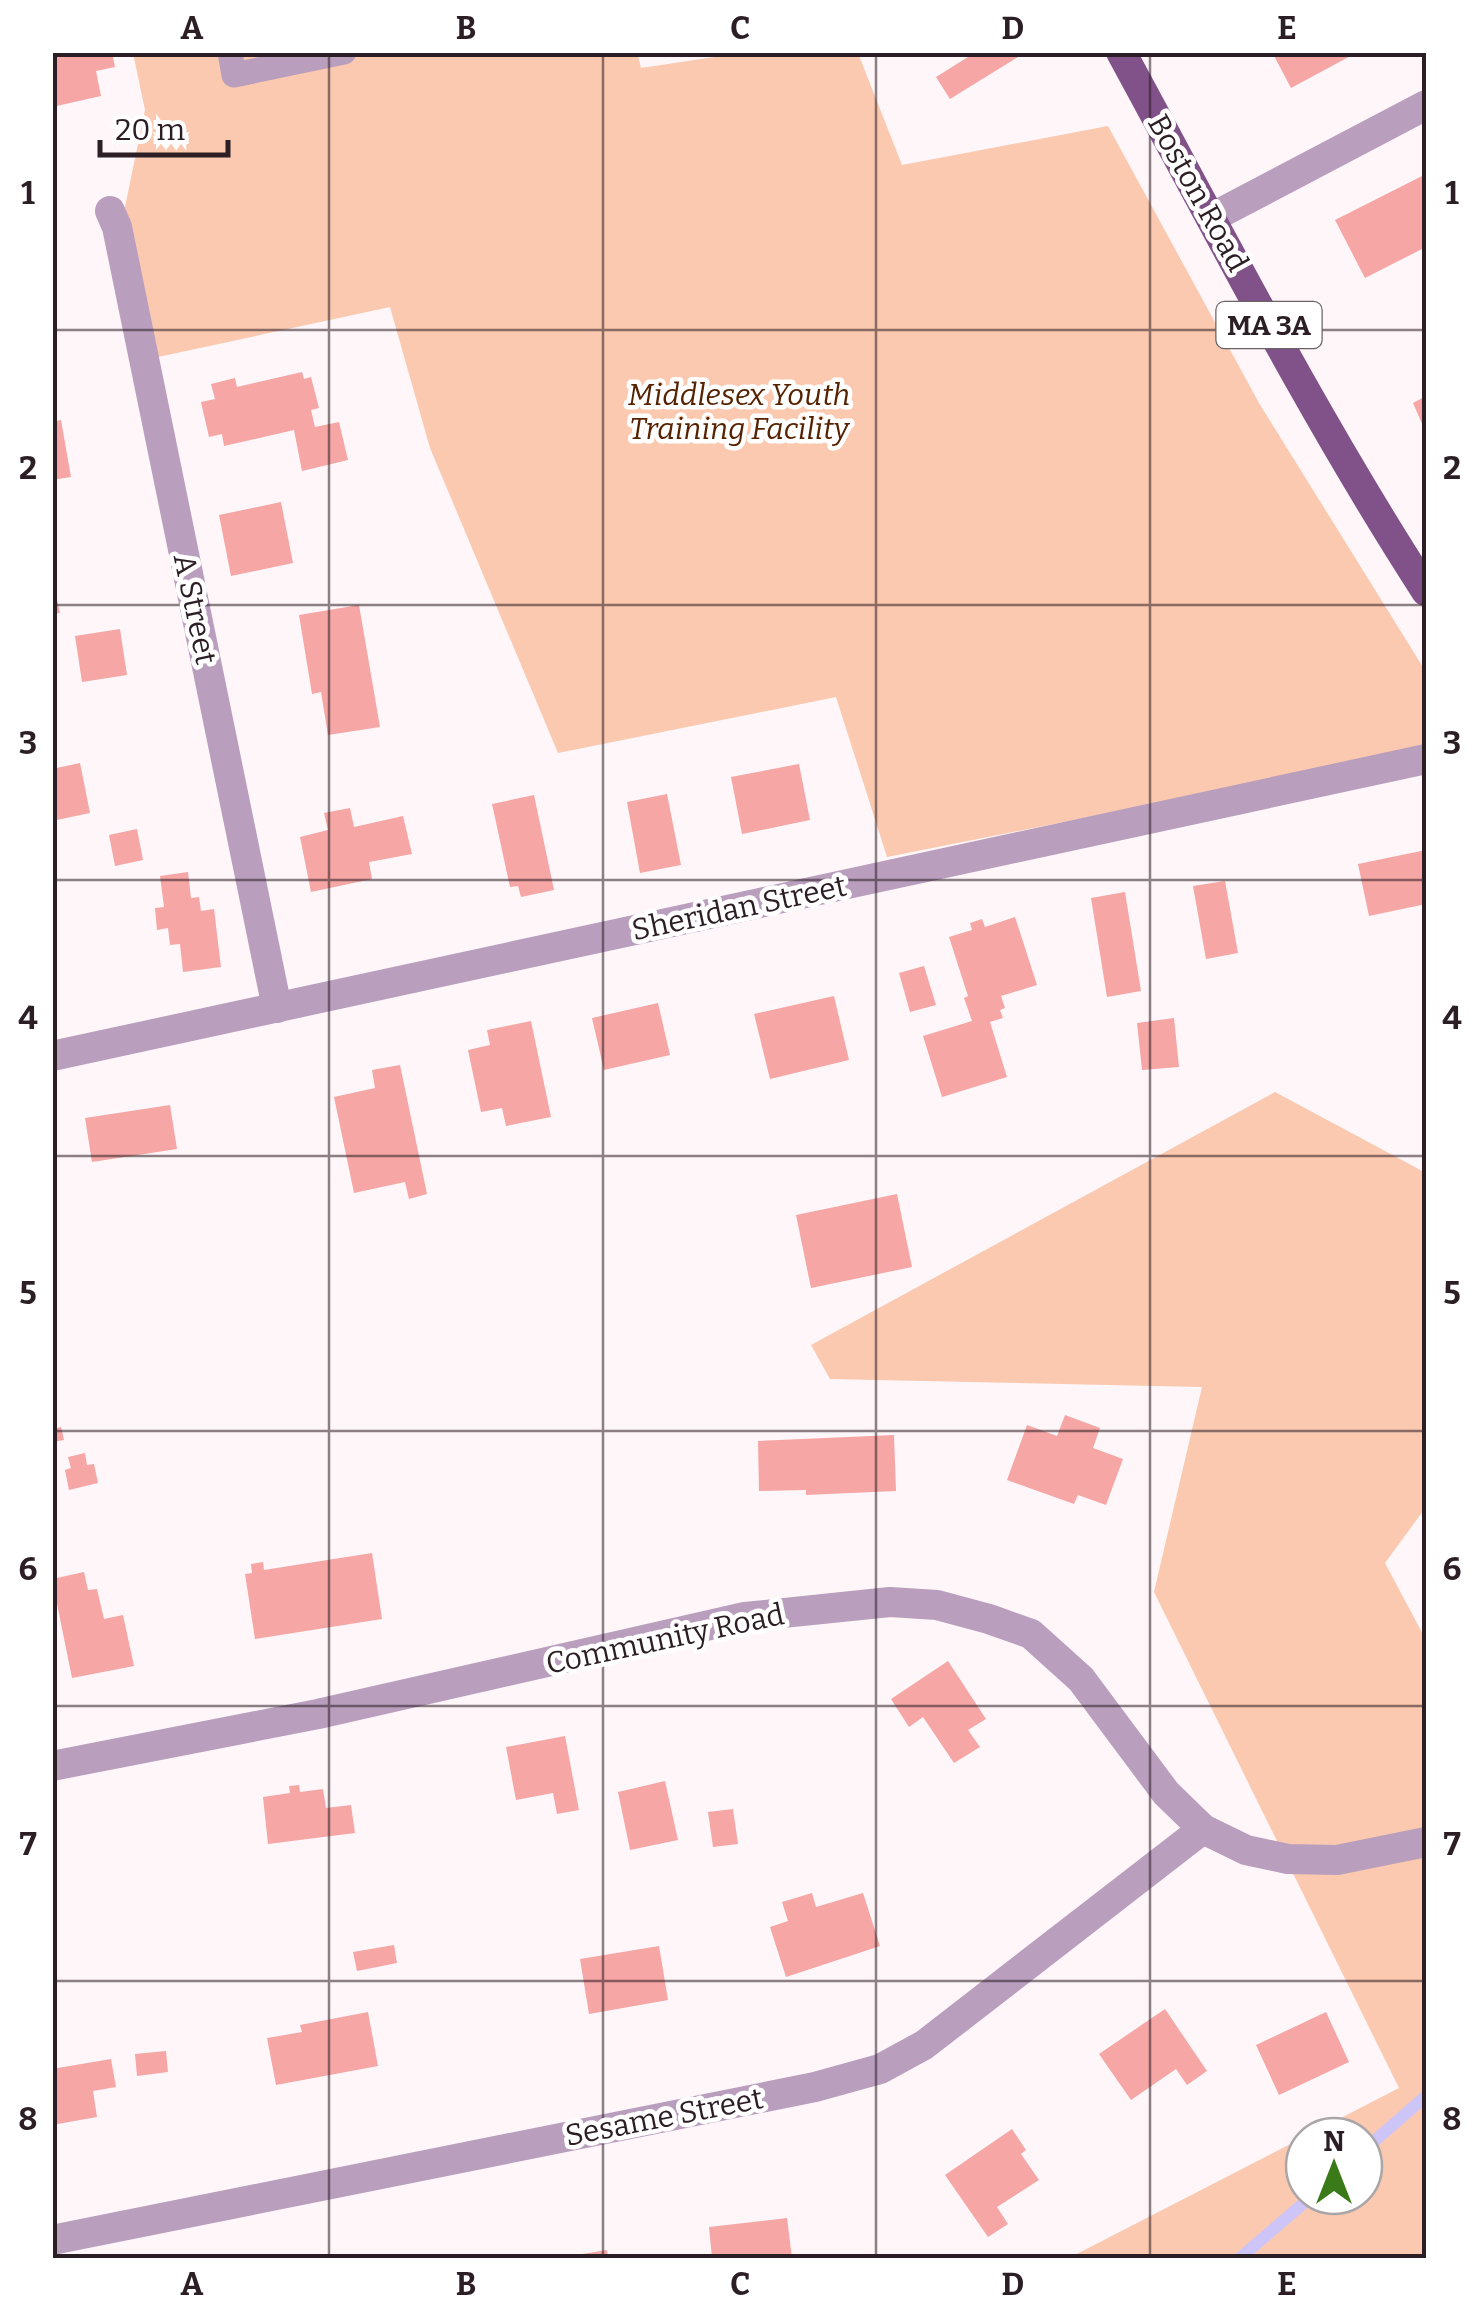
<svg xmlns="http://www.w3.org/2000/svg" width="1479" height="2311" viewBox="0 0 1479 2311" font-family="Bitter,serif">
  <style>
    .green { fill: #fac9b0 }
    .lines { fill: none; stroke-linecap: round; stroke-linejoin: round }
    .stream { stroke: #cdc5f8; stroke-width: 12 }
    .building { fill: #f5a6a5 }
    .lane { stroke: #b99ebd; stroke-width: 25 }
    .street { stroke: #b99ebd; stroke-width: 30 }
    .primary { stroke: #815289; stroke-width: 30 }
    .grid { fill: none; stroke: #2b1e24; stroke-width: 2.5; stroke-opacity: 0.55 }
    .labels { text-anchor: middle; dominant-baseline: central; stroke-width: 9; stroke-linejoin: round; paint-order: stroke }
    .shield { fill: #fff; stroke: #6b6266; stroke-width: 2.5 }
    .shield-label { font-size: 28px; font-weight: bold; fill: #2b1e24 }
    .street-label { font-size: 30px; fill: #2b1e24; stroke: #fff }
    .park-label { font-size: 30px; font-style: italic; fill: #562200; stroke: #fff }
    .neatline { fill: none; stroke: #2b1e24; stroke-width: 4 }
    .grid-label { font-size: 32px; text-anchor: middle; font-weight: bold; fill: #2b1e24 }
  </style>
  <rect width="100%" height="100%" fill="#fef6f9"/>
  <g class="green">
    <polygon points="637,52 641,68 741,53 858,53 902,165 1108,126 1259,403 1426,672 1426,750 887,857 836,697 558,753 430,448 390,307 158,357 125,207 145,110 133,53"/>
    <polygon points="1275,1092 1426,1173 1426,1507 1385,1563 1426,1640 1426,2258 1069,2258 1304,2137 1304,2196 1364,2196 1364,2136 1306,2136 1399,2088 1154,1592 1202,1387 830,1379 811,1345"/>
  </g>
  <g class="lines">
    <g class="stream">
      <polyline points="1364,2150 1426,2096"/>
      <polyline points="1240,2258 1312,2196"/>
    </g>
  </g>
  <g class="building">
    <polygon points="52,52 112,52 115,67 96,71 101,96 52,107"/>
    <polygon points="976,52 1026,52 950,99 936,77"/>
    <polygon points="1272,52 1358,52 1291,88"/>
    <polygon points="1426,174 1426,247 1365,278 1335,220"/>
    <polygon points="302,372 304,379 311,377 319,408 311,410 315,427 339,422 348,460 302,471 294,430 224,446 222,434 209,437 201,402 215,399 211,384 235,378 237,387"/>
    <polygon points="1426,396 1426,433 1413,403"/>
    <polygon points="61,420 71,477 52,480 52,422"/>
    <polygon points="281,502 293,563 231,576 219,515"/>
    <polygon points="54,587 60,613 52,614 52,588"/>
    <polygon points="359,605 380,727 328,735 321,692 312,694 299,615"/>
    <polygon points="120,629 127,675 82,682 75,636"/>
    <polygon points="80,763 90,813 52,821 52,769"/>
    <polygon points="799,764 810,820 742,834 731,777"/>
    <polygon points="667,794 681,865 640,873 627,802"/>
    <polygon points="534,795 554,890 521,897 518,886 510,887 492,804"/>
    <polygon points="350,808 354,827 403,816 412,854 369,862 372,879 311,892 300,837 328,830 324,813"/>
    <polygon points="137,829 143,860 115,866 109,835"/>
    <polygon points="1426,850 1426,904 1369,916 1358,864"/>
    <polygon points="188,872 191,898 199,897 201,911 214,909 221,967 183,972 180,944 170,945 168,928 157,930 155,908 164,907 160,876"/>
    <polygon points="1225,881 1238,953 1206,959 1193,886"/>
    <polygon points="1125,892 1141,991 1107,997 1091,898"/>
    <polygon points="1015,917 1037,985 1001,996 1005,1008 1000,1010 1003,1018 990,1022 1007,1077 942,1097 923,1036 972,1021 964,998 968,996 949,937 972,930 970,923 982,919 985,927"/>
    <polygon points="924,966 936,1005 910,1012 899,973"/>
    <polygon points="834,996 849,1060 770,1079 754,1014"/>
    <polygon points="658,1003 670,1055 604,1070 592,1018"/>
    <polygon points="1174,1018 1179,1067 1142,1070 1137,1023"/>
    <polygon points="531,1021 551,1117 506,1126 502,1108 481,1112 468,1050 490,1045 487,1030"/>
    <polygon points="400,1065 427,1194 409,1199 405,1182 354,1193 334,1097 375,1088 372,1070"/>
    <polygon points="170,1105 177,1149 92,1162 85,1118"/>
    <polygon points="897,1194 912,1267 811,1288 796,1215"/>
    <polygon points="1065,1415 1100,1428 1093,1448 1123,1459 1106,1505 1078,1495 1074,1504 1007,1480 1027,1425 1057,1436"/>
    <polygon points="61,1427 64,1440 52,1442 52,1429"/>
    <polygon points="894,1435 896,1491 806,1495 806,1490 759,1491 758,1441"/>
    <polygon points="85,1453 87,1465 94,1464 98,1483 69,1490 65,1470 71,1468 68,1457"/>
    <polygon points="372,1553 382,1619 255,1639 245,1574 252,1573 251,1564 263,1562 264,1570"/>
    <polygon points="84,1572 88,1590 97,1589 104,1619 123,1615 134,1666 72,1678 52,1579"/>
    <polygon points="948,1661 986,1719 968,1730 980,1747 954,1763 923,1717 909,1727 891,1699"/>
    <polygon points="565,1736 579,1810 557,1814 553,1793 516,1800 506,1747"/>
    <polygon points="665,1781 678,1840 630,1850 618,1792"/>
    <polygon points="299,1785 300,1792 323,1789 326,1808 351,1805 355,1833 268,1844 263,1797 290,1793 289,1786"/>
    <polygon points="733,1809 738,1844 713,1847 708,1812"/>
    <polygon points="812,1893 816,1907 863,1893 880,1946 786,1977 770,1927 788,1921 782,1902"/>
    <polygon points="394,1945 397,1963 357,1971 353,1952"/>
    <polygon points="659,1946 668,2000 589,2014 580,1959"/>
    <polygon points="1165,2009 1207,2071 1187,2085 1176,2069 1131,2100 1099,2054"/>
    <polygon points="368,2012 378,2066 276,2085 267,2038 302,2032 300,2025"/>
    <polygon points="1326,2012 1349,2062 1279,2095 1256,2045"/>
    <polygon points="166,2051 168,2072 137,2076 135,2054"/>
    <polygon points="111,2059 116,2087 93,2091 97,2117 52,2125 52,2069"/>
    <polygon points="1012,2129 1026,2150 1021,2154 1039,2180 997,2207 1008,2224 988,2237 945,2175"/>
    <polygon points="787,2218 792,2258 712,2258 709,2227"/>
    <polygon points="607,2250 608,2258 570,2258 570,2256"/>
  </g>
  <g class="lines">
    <polyline class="lane" points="230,52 234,75 344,52"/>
    <g class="street">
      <polyline points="110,211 117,227 277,1008"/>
      <polyline points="1211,218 1426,105"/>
      <polyline points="52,1056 1426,759"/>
      <polyline points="52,1766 318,1714 745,1617 890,1602 937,1605 989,1619 1031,1634 1081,1679 1166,1793 1203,1829 1246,1850 1288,1859 1337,1860 1426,1842"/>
      <polyline points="52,2240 815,2087 880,2069 924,2045 1203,1829"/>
    </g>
    <path class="primary" d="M1121,52c99,182 193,366 305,539"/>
  </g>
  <path class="grid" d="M329,52v2206M603,52v2206M876,52v2206M1150,52v2206M52,330h1374M52,605h1374M52,880h1374M52,1156h1374M52,1431h1374M52,1706h1374M52,1981h1374"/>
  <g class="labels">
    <rect class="shield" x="1216.5" y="302" width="105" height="46" rx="8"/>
    <g class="shield-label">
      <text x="1269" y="325">MA 3A</text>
    </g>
    <g class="street-label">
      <text transform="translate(1198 193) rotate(61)">Boston Road</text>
      <text transform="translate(195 609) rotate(78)">A Street</text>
      <text transform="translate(739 908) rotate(-12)">Sheridan Street</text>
      <text transform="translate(665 1639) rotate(-12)">Community Road</text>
      <text transform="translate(664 2117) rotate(-11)">Sesame Street</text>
    </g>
    <g class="park-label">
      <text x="739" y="395">Middlesex Youth<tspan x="739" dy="34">Training Facility</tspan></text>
    </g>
  </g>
  <rect width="1479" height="2311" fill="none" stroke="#ffffff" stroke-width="110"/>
  <g transform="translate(1334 2166)"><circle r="48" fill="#ffffff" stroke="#aaa5a7" stroke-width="2.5"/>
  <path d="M0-8L18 38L0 25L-18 38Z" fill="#3b7a18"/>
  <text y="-15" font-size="28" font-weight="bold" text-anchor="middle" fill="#2b1e24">N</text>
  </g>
  <path d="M100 140v15h128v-15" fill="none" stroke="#2b1e24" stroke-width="5"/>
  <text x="115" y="140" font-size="30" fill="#2b1e24" stroke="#ffffff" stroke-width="8" paint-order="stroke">20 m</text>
  <rect x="55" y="55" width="1369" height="2201" class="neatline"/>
  <g class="grid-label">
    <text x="192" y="39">A</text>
    <text x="466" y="39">B</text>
    <text x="740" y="39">C</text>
    <text x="1013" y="39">D</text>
    <text x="1287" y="39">E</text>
    <text x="28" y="204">1</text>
    <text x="1452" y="204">1</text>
    <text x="28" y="479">2</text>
    <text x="1452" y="479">2</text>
    <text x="28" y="754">3</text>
    <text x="1452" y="754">3</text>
    <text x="28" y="1029">4</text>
    <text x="1452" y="1029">4</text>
    <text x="28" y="1304">5</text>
    <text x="1452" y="1304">5</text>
    <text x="28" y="1580">6</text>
    <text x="1452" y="1580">6</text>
    <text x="28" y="1855">7</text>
    <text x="1452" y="1855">7</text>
    <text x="28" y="2130">8</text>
    <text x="1452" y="2130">8</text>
    <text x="192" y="2295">A</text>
    <text x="466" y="2295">B</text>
    <text x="740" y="2295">C</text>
    <text x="1013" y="2295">D</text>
    <text x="1287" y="2295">E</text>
  </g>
</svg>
